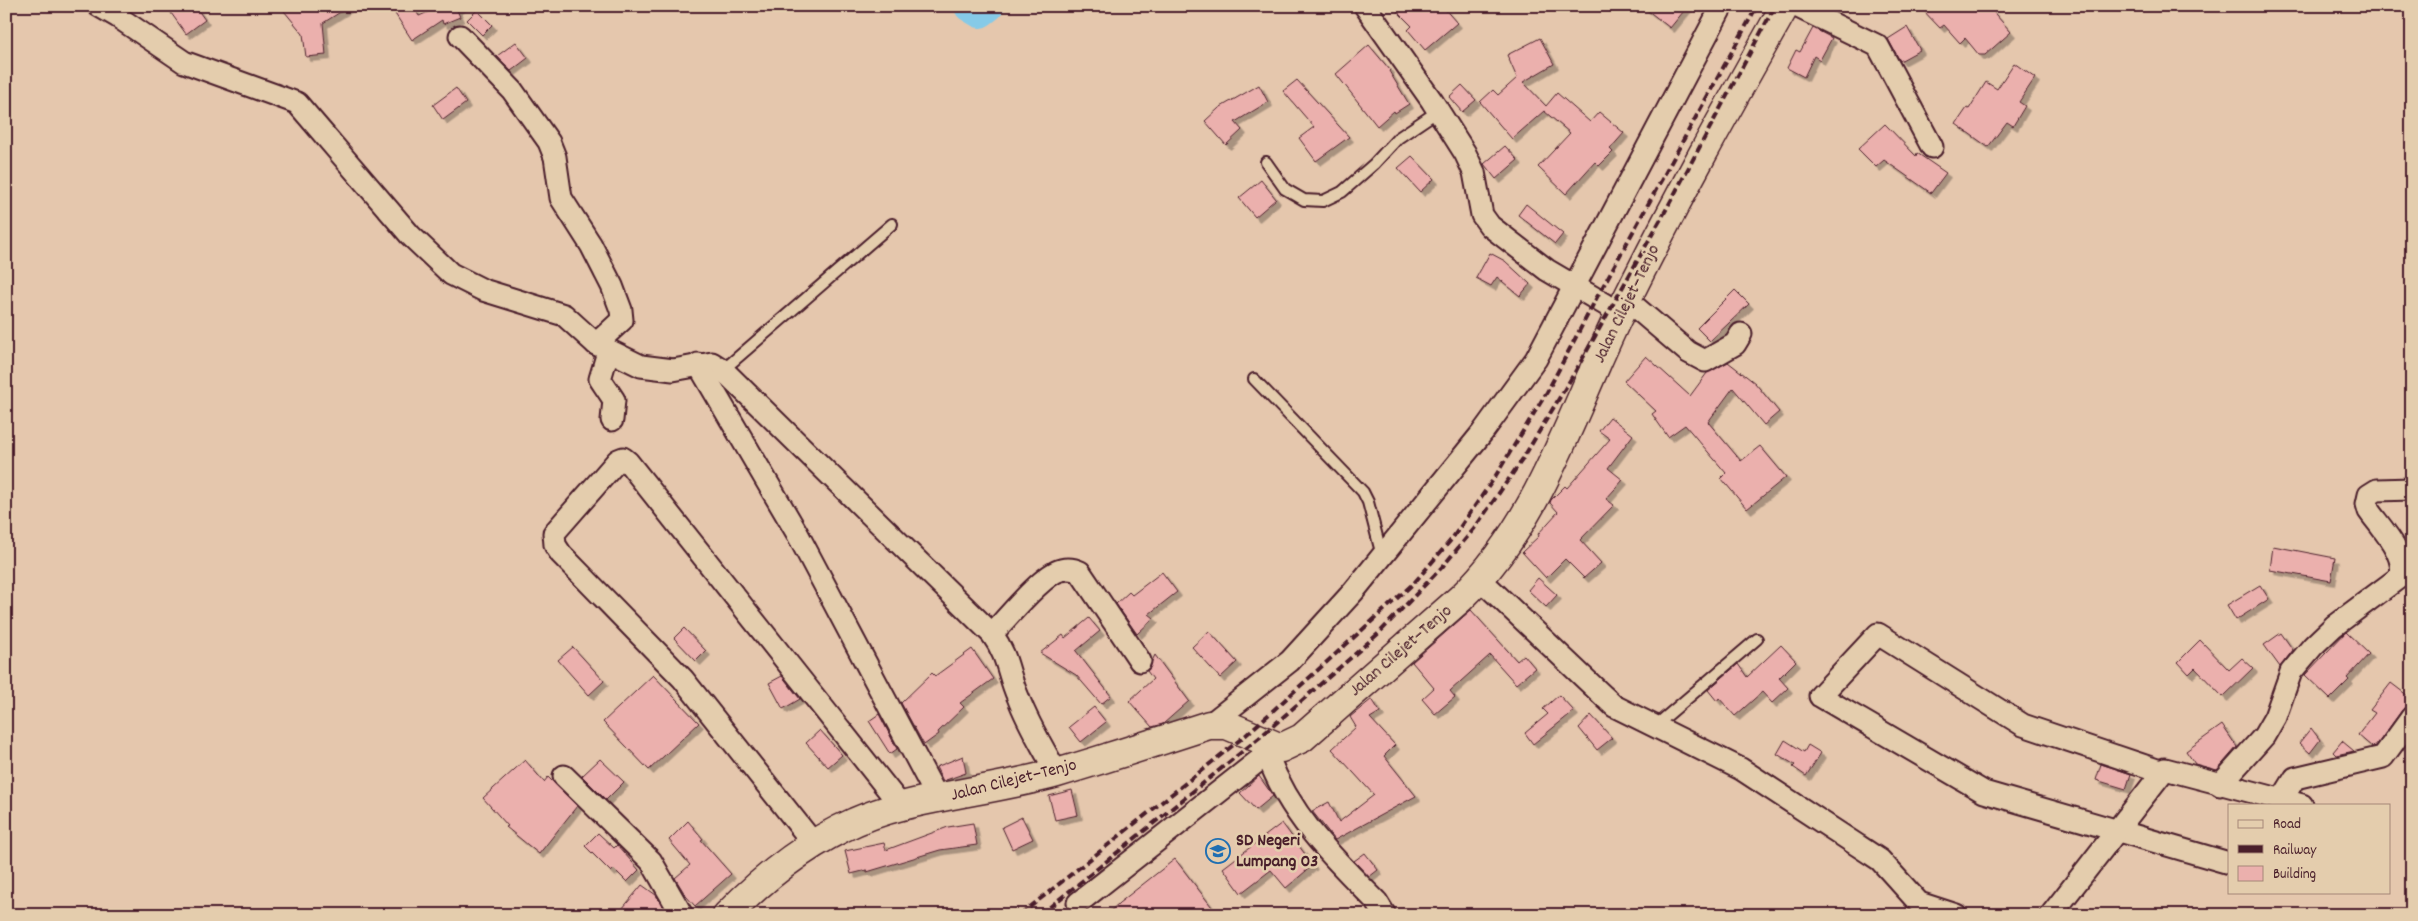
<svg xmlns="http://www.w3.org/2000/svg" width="2418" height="921" viewBox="0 0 2418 921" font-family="Dekko,sans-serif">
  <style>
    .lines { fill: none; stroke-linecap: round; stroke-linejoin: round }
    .river { stroke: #86cae7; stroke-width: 32 }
    .building { fill: #ebb0ad; stroke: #4a1f2b; filter: url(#shadow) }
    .service-casing { stroke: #4a1f2b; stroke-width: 14 }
    .minor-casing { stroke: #4a1f2b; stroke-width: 25 }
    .secondary-casing { stroke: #4a1f2b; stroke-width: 31 }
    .service { stroke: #e4cdad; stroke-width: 10 }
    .minor { stroke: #e4cdad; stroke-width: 21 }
    .secondary { stroke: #e4cdad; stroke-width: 28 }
    .rail { stroke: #4a1f2b; stroke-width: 4; stroke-dasharray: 8 4; stroke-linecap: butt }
    .labels { text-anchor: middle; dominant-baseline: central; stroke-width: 5; stroke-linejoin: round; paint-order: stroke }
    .street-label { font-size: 18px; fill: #4a1f2b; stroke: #e4cdad }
    .poi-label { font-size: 18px; font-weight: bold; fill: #4a1f2b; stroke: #e4cdad; text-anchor: start }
  </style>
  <defs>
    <filter id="shadow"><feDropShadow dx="4.5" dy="4.5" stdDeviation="0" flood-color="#0004"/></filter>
  </defs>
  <rect width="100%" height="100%" fill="#e5c7ad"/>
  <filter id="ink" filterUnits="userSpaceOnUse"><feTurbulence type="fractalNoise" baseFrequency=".02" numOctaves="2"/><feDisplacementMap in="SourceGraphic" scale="10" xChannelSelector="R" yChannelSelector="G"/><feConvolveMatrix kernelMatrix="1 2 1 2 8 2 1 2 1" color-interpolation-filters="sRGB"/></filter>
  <g filter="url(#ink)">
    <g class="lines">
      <polyline class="river" points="970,6 980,12 988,6"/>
    </g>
    <g class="building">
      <polygon points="166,6 195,6 205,20 186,34"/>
      <polygon points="280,6 350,6 323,23 326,55 306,57 303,34"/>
      <polygon points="390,6 413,6 419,16 437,8 436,6 462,6 457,10 460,17 443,24 442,20 412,40"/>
      <polygon points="1392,6 1442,6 1457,23 1425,50 1408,30 1412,26"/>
      <polygon points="1642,6 1688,6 1670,28"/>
      <polygon points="1919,6 1988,6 2011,32 1985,55 1979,55 1965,38 1960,43 1944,25 1940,28"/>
      <polygon points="477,10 492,25 482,35 467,20"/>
      <polygon points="1907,27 1920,50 1900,61 1888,39"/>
      <polygon points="1813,28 1832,38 1820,60 1814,56 1804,77 1787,68 1796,50 1800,52"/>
      <polygon points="1540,38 1554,64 1523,82 1546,106 1557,93 1590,122 1599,112 1624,133 1610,149 1613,152 1599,166 1595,162 1566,194 1538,167 1570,133 1544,111 1512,139 1480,102 1493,90 1498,95 1517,78 1507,55"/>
      <polygon points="516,42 528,58 511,71 497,56"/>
      <polygon points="1369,45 1390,70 1389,71 1409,104 1395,113 1394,111 1377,126 1336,74"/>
      <polygon points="2014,63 2035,78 2019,102 2025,106 2013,126 2007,122 1988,147 1956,124 1967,108 1969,109 1986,82 1997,89"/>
      <polygon points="1297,80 1349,137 1316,161 1299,138 1314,127 1283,91"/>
      <polygon points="1259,85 1268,102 1235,122 1242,130 1226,145 1205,121 1219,108"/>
      <polygon points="1462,85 1476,100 1462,112 1449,97"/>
      <polygon points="456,88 466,103 443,120 433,105"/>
      <polygon points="1885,124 1916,156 1917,153 1946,173 1931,193 1884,160 1876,167 1858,149"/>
      <polygon points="1505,146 1518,160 1496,179 1484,164"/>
      <polygon points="1412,156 1434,179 1420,192 1398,168"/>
      <polygon points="1261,180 1276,199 1255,217 1239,198"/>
      <polygon points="1526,204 1563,234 1555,244 1518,215"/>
      <polygon points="1490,253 1505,261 1530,284 1520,296 1497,277 1491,286 1476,278"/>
      <polygon points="1735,290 1749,304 1710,341 1697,328"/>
      <polygon points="1646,356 1690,396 1707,373 1728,362 1755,383 1779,412 1764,425 1733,388 1708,422 1741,461 1760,446 1786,477 1747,509 1721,478 1726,473 1685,425 1668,437 1652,414 1656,411 1624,381"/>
      <polygon points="1610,417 1633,435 1608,468 1623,480 1606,499 1614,505 1580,540 1601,563 1584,578 1565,559 1546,578 1522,552 1539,536 1538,534 1558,512 1550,503 1551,500 1565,486 1567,488 1610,439 1599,431"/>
      <polygon points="2273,546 2335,558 2331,581 2270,570"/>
      <polygon points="1162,572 1177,592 1149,614 1154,618 1137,634 1116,604 1129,592 1132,595"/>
      <polygon points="1538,578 1557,595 1546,607 1528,590"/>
      <polygon points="2260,585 2269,599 2236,620 2227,605"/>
      <polygon points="1471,610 1517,661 1524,655 1535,668 1516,684 1490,655 1450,691 1455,697 1435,714 1422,699 1434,688 1412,662"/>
      <polygon points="1089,618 1100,631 1076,651 1111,696 1101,704 1076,675 1040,653 1063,635 1065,638"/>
      <polygon points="684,628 706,651 696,661 674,638"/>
      <polygon points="1209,631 1237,662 1220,678 1192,647"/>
      <polygon points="2346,632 2369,654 2347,678 2349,680 2330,699 2305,675"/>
      <polygon points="2281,633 2293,650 2280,667 2264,645"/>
      <polygon points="2200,640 2229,670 2242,658 2253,668 2223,697 2195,668 2189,674 2178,662"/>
      <polygon points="1781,645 1796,661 1779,678 1788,688 1772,703 1762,692 1735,716 1719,698 1717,701 1708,690 1738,664 1747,677"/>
      <polygon points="573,647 604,681 589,695 558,660"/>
      <polygon points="972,649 993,679 960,703 964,707 938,732 939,734 924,745 901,703 932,673 935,676"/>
      <polygon points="1155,655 1189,701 1163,724 1152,727 1129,701 1153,679 1147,671"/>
      <polygon points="653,675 699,723 649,770 603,722"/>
      <polygon points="782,676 800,699 783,709 769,683"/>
      <polygon points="2391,683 2412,699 2412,705 2402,710 2376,746 2372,747 2358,735 2375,713 2370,710"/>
      <polygon points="1559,695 1574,711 1533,744 1525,733 1548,714 1543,709"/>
      <polygon points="1372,699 1380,712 1370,718 1395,745 1384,756 1416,796 1335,840 1312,811 1329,802 1339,822 1374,795 1332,749 1356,727 1350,717"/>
      <polygon points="1094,707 1106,722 1081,742 1069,727"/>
      <polygon points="879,714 897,749 890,754 869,721"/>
      <polygon points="1591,715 1612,738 1597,750 1579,728"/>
      <polygon points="2222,725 2237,747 2217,770 2195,764 2186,751"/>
      <polygon points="2311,728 2320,740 2310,753 2299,743"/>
      <polygon points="820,730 842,755 828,767 806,743"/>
      <polygon points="1785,740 1804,752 1808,745 1821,753 1806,776 1793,767 1795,765 1777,754"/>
      <polygon points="2342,741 2354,751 2336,755 2333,752"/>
      <polygon points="963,756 966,773 943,781 936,767"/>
      <polygon points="600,759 624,782 606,800 582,776"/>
      <polygon points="525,760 544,782 548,777 577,806 539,854 506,827 508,826 483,798"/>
      <polygon points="2101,764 2131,774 2126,789 2096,780"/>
      <polygon points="1259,776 1273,796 1256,810 1240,793"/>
      <polygon points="1072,790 1078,815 1055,820 1049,796"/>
      <polygon points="1022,817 1033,839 1012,849 1002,827"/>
      <polygon points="688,821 703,839 701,840 731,874 695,906 686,896 675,878 690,865 669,840"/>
      <polygon points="973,823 977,845 940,850 867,872 867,870 851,874 845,851 884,843 886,850 948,827"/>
      <polygon points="1282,823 1313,865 1286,888 1271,870 1241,893 1223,868"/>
      <polygon points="598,833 614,848 617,845 639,870 627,882 614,869 611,872 585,846"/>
      <polygon points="1365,853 1378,870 1369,877 1354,861"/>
      <polygon points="1175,859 1218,915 1106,915 1119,903"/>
      <polygon points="642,885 656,895 667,915 617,915"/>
    </g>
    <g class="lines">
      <defs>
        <g id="service">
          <polyline points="1266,162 1285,189 1304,200 1323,201 1342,192 1374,164 1398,138 1438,111"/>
          <polyline points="723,370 892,224"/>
          <polyline points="1254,379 1363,492 1368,502 1382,556"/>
          <polyline points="1654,727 1757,639"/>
        </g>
        <g id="minor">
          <path d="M99,6l19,11 66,45 113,41 113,132 41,39 32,16 81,25 32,29 45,22 32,4 39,-7 11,7 269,264c17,24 15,38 26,63 10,27 25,51 39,76"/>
          <polyline points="1365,6 1432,101 1465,153 1474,172 1482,215 1490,226 1547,270 1620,313"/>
          <polyline points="1796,6 1878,46 1932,147"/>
          <polyline points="460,36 512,90 549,142 555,157 561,198 591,245 612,286 621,310 622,320 596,344"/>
          <polyline points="1627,300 1688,352 1705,361 1735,344 1741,334"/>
          <polyline points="608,352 600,379 614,400 612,420"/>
          <polyline points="698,364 797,533 938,799"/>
          <polyline points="1480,579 1614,706 1741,769 1880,860 1919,903 1956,915"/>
          <path d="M992,634c15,-16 51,-60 69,-64 8,-2 13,-1 19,2l60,89"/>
          <polyline points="1209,725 1290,661 1353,592 1482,433 1536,359 1722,6"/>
          <path d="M1267,754c22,61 65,103 110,148l8,13"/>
          <polyline points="2163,772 2023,725 1878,634 1820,696 1984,792 2229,863"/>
          <polyline points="564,776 651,861 682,915"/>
          <path d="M2220,785l44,-49 11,-19 16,-45 22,-26 21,-20 67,-50c5,-23 -20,-48 -32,-65l-2,-7 2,-9 8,-5 35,-1"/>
          <polyline points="2282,799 2295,778 2383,757 2412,717"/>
          <polyline points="814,844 683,679 561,554 555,545 554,533 618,460 623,458 628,462 901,806"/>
          <polyline points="1078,903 1267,754 1281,748"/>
          <polyline points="2051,915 2165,769 2302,805"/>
        </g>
        <path id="secondary" d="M727,915c48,-49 108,-93 175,-109 51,-13 104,-19 155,-33 51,-15 102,-32 152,-48h18l54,23 21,-10 159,-140c80,-77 111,-188 159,-285 51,-104 108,-206 165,-307"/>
      </defs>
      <use href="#service" class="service-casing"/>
      <use href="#minor" class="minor-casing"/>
      <use href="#secondary" class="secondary-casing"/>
      <use href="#service" class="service"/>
      <use href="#minor" class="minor"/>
      <use href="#secondary" class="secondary"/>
      <g class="rail">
        <polyline points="1020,915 1246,735 1414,583 1451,540 1493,480 1547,392 1596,299 1757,6"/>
        <polyline points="1040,915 1259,738 1379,633 1443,566 1474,529 1522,460 1575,372 1667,208 1775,6"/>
      </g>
    </g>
  </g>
  <defs>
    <symbol id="school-ring" viewBox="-11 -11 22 22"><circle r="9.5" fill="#e4cdad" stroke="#1f6fb2" stroke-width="1.5"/><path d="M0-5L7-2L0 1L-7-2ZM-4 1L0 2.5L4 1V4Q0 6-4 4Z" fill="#1f6fb2"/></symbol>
  </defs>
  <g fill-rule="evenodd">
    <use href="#school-ring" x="1204" y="837" width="28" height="28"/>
  </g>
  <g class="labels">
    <g class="street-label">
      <text transform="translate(1627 304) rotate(-64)">Jalan Cilejet–Tenjo</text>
      <text transform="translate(1401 651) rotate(-41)">Jalan Cilejet–Tenjo</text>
      <text transform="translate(1014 781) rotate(-14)">Jalan Cilejet–Tenjo</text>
    </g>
    <g class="poi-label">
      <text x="1236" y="841">SD Negeri<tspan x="1236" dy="21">Lumpang 03</tspan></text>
    </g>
  </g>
  <rect width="2418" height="921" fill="none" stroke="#e4cdad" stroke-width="25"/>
  <rect x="12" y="12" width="2393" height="896" fill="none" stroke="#4a1f2b" stroke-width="2" filter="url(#ink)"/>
  <rect x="2228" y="804" width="162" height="90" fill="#e4cdad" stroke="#a68779"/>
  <rect x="2238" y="820" width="25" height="8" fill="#e4cdad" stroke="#a68779"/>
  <text x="2273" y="828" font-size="15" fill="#4a1f2b">Road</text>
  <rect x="2238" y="845" width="25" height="8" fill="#4a1f2b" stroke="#a68779"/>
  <text x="2273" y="854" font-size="15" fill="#4a1f2b">Railway</text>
  <rect x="2238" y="866" width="25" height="15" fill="#ebb0ad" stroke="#a68779"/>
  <text x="2273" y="878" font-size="15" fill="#4a1f2b">Building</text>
</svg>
